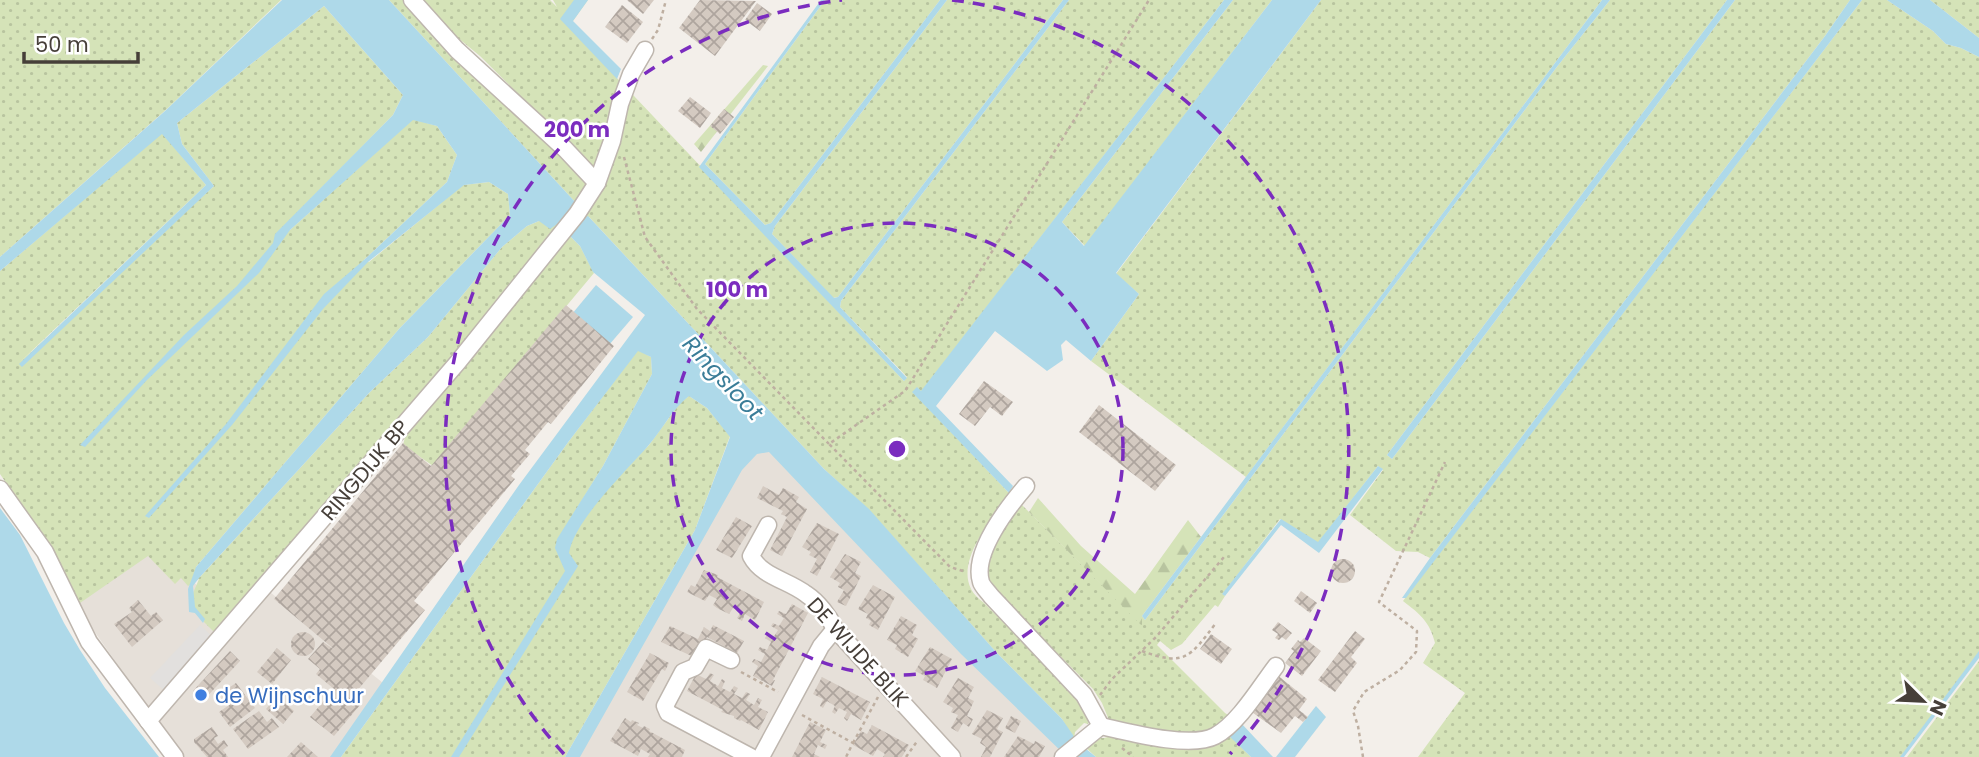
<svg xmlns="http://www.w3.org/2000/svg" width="1979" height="757" viewBox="0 0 1979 757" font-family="Poppins,sans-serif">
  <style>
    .residential { fill: #e6e0d9 }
    .grass { fill: url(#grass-dots) }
    .forest { fill: url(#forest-firs) }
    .parking { fill: #e2e0de }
    .water { fill: #aed9e9 }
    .building { fill: url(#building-cross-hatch) }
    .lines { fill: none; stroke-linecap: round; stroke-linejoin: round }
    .minor-casing { stroke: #beb6ae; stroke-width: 19 }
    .path { stroke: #beafa1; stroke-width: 2.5; stroke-dasharray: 3.5 3.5; stroke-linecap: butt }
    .minor { stroke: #fff; stroke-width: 16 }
    .ring { fill: none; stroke: #7b2cbf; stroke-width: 3.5; stroke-dasharray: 12 9 }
    .shop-dot { fill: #3f7fe0; stroke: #fff; stroke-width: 2.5 }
    .labels { text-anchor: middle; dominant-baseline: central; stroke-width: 5; stroke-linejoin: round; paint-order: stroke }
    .street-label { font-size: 21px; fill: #463f39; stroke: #fff }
    .shop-label { font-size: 21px; fill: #366cbe; stroke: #fff; text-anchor: start }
    .water-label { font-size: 23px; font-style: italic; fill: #3a7d98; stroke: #fff }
    .centre { fill: #7b2cbf; stroke: #fff; stroke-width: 3.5 }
    .ring-label { font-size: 21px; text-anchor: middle; font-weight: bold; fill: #7b2cbf; stroke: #fff; stroke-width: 5; stroke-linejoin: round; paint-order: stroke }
  </style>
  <defs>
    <pattern id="grass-dots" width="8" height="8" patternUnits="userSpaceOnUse" patternTransform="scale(1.75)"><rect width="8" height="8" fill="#d5e3b8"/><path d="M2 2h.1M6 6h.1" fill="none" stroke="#b8c49f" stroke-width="1.8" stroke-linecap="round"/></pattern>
    <pattern id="forest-firs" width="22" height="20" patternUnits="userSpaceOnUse" patternTransform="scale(1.75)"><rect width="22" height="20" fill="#d5e3b8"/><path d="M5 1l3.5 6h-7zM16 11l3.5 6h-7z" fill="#b8c49f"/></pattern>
    <pattern id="building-cross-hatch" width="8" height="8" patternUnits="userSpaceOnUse" patternTransform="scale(1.75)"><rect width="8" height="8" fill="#d4cac1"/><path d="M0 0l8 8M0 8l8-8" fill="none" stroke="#aea59e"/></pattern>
  </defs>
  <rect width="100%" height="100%" fill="#f3efea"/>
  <g class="residential">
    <polygon points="759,437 1072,757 577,757"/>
    <polygon points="161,545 200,589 260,584 388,687 338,757 182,757 76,605"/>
  </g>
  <g class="grass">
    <polygon points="0,0 281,0 168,108 0,257"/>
    <polygon points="389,0 408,0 587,180 585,189 576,203"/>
    <path d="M417,0h133l7,7 -4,-7h35l-18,25 -7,-4 341,360 3,-4 -67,-70 1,-6 228,-301h155l-303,392h-8l96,101c-18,28 -66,81 -26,109l101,100 7,12 -3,10 -4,-1 -9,9 -1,8 -12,-21 -66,-67 -127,-142 -45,-41 -235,-252 -9,3 26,-43 -15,-11 -111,-110 -44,-36z"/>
    <polygon points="825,0 940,0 771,223 765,225 705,164"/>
    <polygon points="947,0 1063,0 838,297 833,298 772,234 775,226"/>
    <polygon points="1233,0 1272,0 1085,246 1062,222"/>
    <polygon points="1321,0 1602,0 1246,477 1091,361 1139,294 1116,274"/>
    <path d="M1610,0h117l-340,455 5,4 343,-459h115l-25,36 -395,522 -12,-6 -22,-1 -46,-36 33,-45 -5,-4 -60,77 -38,-24 -57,75 2,2 -7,11 -3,-2 -33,39 -11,6 -11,-9 -3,4 68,68 16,10 -11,13 21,21h-155l-12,-11 10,-8h10l11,-3 -13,-32 -9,-14 -102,-102c-12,-35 11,-57 29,-84l122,122v-9l3,4 411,-552z"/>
    <path d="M1862,0h25l46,31 13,13 15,4 18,9v595l-78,105h-483l47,-64 -42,-30 12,-20c-5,-21 -15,-29 -32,-42z"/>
    <polygon points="1930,0 1979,0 1979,38"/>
    <polygon points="324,6 403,95 393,115 277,233 290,230 413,119 437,126 457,155 447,182 364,260 369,262 463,185 489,182 508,194 510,215 399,329 196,567 200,577 369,393 428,337 502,247 527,226 539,221 568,217 221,639 191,609 190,600 199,579 188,586 181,578 175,584 148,556 80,603 38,529 0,474 0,271 162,133 206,185 19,363 214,186 182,144 177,123"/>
    <polygon points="576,225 570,236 580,246 594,273 433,466 403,445 407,429"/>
    <polygon points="638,350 651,357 652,374 603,466 558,539 649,445 680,403 689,396 707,408 730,436 695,530 565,757 341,757 569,441"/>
    <polygon points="1979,661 1979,757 1907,757"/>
  </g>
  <g class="forest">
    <polygon points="763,65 768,66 701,152 694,144"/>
    <polygon points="1038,498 1081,546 1135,594 1188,520 1201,537 1142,616 1142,626 1029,512"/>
  </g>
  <polygon class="parking" points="200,625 215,639 166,692 150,678"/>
  <g class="water">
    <path d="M282,0h107l187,203 4,17 8,-4 236,253 45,40 127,143 66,67 11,16 2,5 21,17h-28l-3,-2 -104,-101 -192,-202 -12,2 -15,16 -162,287h-15l130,-227 35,-93 -23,-29 -18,-12c-17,13 -26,33 -41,50 -22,25 -74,75 -79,107l9,13 -119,191h-8l114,-186 -10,-23 2,-9 46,-73 49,-92 -1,-17 -13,-6 -69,90 -228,316h-11l189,-272 126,-170 -52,-43 -13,-26 -10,-10 5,-11 -8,-8 -17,12 -11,-8 -12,5 -25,21 -74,90 -59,56 -170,185 -6,8 2,21 10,12 -2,4 -8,-10 -6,-1 -1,-23 8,-22 203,-238 111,-114 -2,-21 -19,-12 -25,3 -96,77 -45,47 -91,116 -83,93 -4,-2 81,-92 98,-130 40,-34 83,-78 10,-27 -20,-29 -24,-6 -123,110 -31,43 -112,107 -62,67 -5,-2 104,-110 53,-49 36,-43 2,-9 118,-119 10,-20 -79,-89 -147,117 5,21 32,42 -192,181 -3,-3 187,-179 -44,-51 -162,137v-14l165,-146z"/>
    <polygon points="574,0 588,0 573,21 621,69 617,79 560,19"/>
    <polygon points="821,0 825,0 705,164 765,225 771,223 940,0 947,0 775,226 772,234 834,298 838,297 1063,0 1069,0 841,301 840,307 907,378 904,381 699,167"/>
    <polygon points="1224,0 1233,0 1062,222 1084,246 1272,0 1321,0 1116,273 1139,294 1091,361 1066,340 1061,345 1063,360 1047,371 995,331 936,406 1013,486 1009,493 912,392 917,387 921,391"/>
    <polygon points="1602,0 1610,0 1556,68 1145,620 1142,616"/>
    <polygon points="1727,0 1735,0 1392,459 1387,455"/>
    <polygon points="1850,0 1862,0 1406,598 1402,598 1430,558 1825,36"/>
    <polygon points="1887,0 1930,0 1979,38 1979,57 1961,48 1946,44 1933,31"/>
    <polygon points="596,285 633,317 609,345 572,314"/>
    <polygon points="1378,466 1383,469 1319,553 1281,525 1225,596 1222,594 1281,519 1318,542"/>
    <polygon points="0,508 20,535 64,623 80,650 105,688 159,757 0,757"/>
    <polygon points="1979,651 1979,658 1904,757 1900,757"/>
    <polygon points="1316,706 1326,717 1295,757 1276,757"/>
    <polygon points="1241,723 1273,757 1251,757 1229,736"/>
  </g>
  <g class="building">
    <polygon points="627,0 654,0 643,14"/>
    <polygon points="700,0 756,1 715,56 679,28"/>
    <polygon points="757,3 772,14 760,31 745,20"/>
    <polygon points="622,5 643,22 627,43 605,27"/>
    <polygon points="690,97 711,113 700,128 678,111"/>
    <polygon points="724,109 734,117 720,134 710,126"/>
    <polygon points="566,305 614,346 551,424 548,422 525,450 530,454 511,476 515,479 414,601 425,610 351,698 360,705 334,736 310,717 334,689 316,674 320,669 308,659 323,642 335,650 274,599 403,443 431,466"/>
    <polygon points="984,381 1013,402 1002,416 990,407 975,426 959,414"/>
    <polygon points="1099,405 1176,465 1155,491 1079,432"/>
    <polygon points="763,486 779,495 783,488 799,497 796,502 807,509 782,556 770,550 787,517 781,514 783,511 757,498"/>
    <polygon points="736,517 752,526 732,558 716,550"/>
    <polygon points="817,523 839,534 817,576 810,572 817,559 809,555 811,552 802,547"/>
    <polygon points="845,554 861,562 855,573 861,576 846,606 837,602 844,590 838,587 840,583 830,577"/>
    <circle cx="1343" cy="571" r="12"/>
    <polygon points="704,570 718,575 717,577 764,602 755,620 745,614 742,621 737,618 741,612 733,608 729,614 717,608 713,605 717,599 709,595 705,601 687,592 691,585 695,587"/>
    <polygon points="873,585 895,597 878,630 869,625 871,621 866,618 868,614 858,609"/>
    <polygon points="1301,591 1317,603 1310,613 1294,601"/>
    <polygon points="138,600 151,616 156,612 163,620 132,647 114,624 132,612 129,608"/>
    <polygon points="792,604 808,613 773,680 775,680 772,686 753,676 758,666 752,662 754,659 761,662 765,654 758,650 760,647 767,650 771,642 765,638 767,635 773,638 778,630 771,626 773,623 779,626 784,618 777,614 779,611 786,614"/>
    <polygon points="901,616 917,625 912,635 918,639 908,657 895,649 897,645 887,640"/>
    <polygon points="1278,622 1292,633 1286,640 1282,637 1279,640 1275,638 1278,634 1272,630"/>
    <polygon points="713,625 744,641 737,653 707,637 696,658 661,642 670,626 698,639 704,627 710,631"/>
    <polygon points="1355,631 1365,639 1351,657 1357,663 1335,692 1318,680"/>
    <circle cx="303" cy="644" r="12"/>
    <polygon points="1211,634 1232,649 1221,664 1200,649"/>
    <polygon points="1304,638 1321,651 1302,676 1285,663 1294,651 1291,649 1298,640 1300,642"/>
    <polygon points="930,647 952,659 937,688 923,680 925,676 915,671"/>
    <polygon points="277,648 291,660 272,684 257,672"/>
    <polygon points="230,651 240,661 203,701 193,691"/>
    <polygon points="650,653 669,663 665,671 662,669 643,701 627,692"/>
    <polygon points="710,673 714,675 710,681 718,686 722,679 725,681 722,688 730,692 734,686 738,688 734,694 742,698 746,692 750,694 746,700 754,705 758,698 762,700 758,707 768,712 759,730 741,720 740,721 734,718 734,716 721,712 723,710 687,691 696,674 706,679"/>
    <polygon points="1276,674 1307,699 1299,710 1308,717 1303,722 1295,716 1281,733 1249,710"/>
    <polygon points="822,677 870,702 861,720 851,714 847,721 844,718 847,712 839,708 835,714 832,712 835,706 827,701 823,708 820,706 823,699 813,694"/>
    <polygon points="958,678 974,687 968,698 974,701 967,716 973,719 969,727 963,723 958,732 951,728 958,715 951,712 953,708 943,702"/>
    <polygon points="236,683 255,708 230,727 219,712 235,701 227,689"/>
    <polygon points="277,696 294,711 283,724 266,709"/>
    <polygon points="987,710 1003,718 997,729 1003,732 990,757 981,757 986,747 980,743 982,739 972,734"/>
    <polygon points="259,711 267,722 272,718 279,727 248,749 233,729"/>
    <polygon points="1011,716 1021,721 1015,733 1005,728"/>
    <polygon points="625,718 631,722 632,720 639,723 637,725 643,728 644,726 650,729 649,731 685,750 682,757 648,757 650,754 641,749 638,756 610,741"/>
    <polygon points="810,722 826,730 820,742 827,745 825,749 818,745 814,754 820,757 792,757"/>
    <polygon points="872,725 909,745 902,757 883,757 885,754 877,749 873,756 853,745 861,731 867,734"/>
    <polygon points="212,727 218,736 214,738 218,744 224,740 228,746 223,750 228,757 207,757 194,742 194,739"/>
    <polygon points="1018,736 1034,744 1035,741 1045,746 1039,757 1004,757"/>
    <polygon points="301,742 318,757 287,757"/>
  </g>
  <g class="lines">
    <defs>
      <g id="minor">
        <polyline points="412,0 457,50 565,149 597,183"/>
        <path d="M1026,486c-18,21 -54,67 -45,96 1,4 7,10 10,14l93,99 17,31 -38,31"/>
        <polyline points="0,489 45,552 89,642 175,757"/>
        <path d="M768,525l-17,31c11,21 37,24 55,38 12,8 23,22 29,35l117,128"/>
        <polyline points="731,660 706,648 695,667 683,672 665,706 668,713 751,757"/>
        <polyline points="148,721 458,362 577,214 597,183 612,141 620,104 631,74 645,50"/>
        <path d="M1101,726c27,6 89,23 114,10 23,-12 45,-49 61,-70"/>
        <polyline points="761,757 821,646 835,629"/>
      </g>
    </defs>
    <use href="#minor" class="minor-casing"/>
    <g class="path">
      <polyline points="652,39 658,30 666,0"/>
      <polyline points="624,157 645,237 697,309 829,444"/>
      <polyline points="963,571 950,567 829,444 905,391 1149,0"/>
      <path d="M1142,651c43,16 48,6 74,-28"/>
      <polyline points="741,672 778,692"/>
      <polyline points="1100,695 1112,679 1156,637 1224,557"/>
      <polyline points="802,715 853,743 846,757"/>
      <polyline points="853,743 878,697"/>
      <polyline points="1122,748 1133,757"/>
      <polyline points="906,757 918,740"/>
      <polyline points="1363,757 1358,726 1353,711 1364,692 1400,670 1416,652 1417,631 1379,602 1445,462"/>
    </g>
    <use href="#minor" class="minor"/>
  </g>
  <g class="ring">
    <circle cx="897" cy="449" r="226"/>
    <path d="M564 754A452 452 0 0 1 842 0M952 0A452 452 0 0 1 1230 754"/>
  </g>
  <circle class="shop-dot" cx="201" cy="695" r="7"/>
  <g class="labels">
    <g class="street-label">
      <text transform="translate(365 470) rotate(-50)">RINGDIJK BP</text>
      <text transform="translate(858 652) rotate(48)">DE WIJDE BLIK</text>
    </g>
    <g class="shop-label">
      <text x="215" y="695">de Wijnschuur</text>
    </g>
    <g class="water-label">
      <text transform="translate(723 378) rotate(47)">Ringsloot</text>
    </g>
  </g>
  <circle cx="897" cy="449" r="10" class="centre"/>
  <g class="ring-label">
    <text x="577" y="137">200 m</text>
    <text x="737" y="297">100 m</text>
  </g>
  <g transform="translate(1923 701) rotate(114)" stroke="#ffffff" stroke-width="5" paint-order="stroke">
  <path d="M0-5L12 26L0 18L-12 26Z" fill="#463f39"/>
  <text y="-10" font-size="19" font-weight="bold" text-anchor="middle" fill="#463f39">N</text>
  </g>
  <path d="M24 52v10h114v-10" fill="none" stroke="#463f39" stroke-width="3.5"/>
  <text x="35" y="52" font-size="21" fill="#463f39" stroke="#ffffff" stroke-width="5" paint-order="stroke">50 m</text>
</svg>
